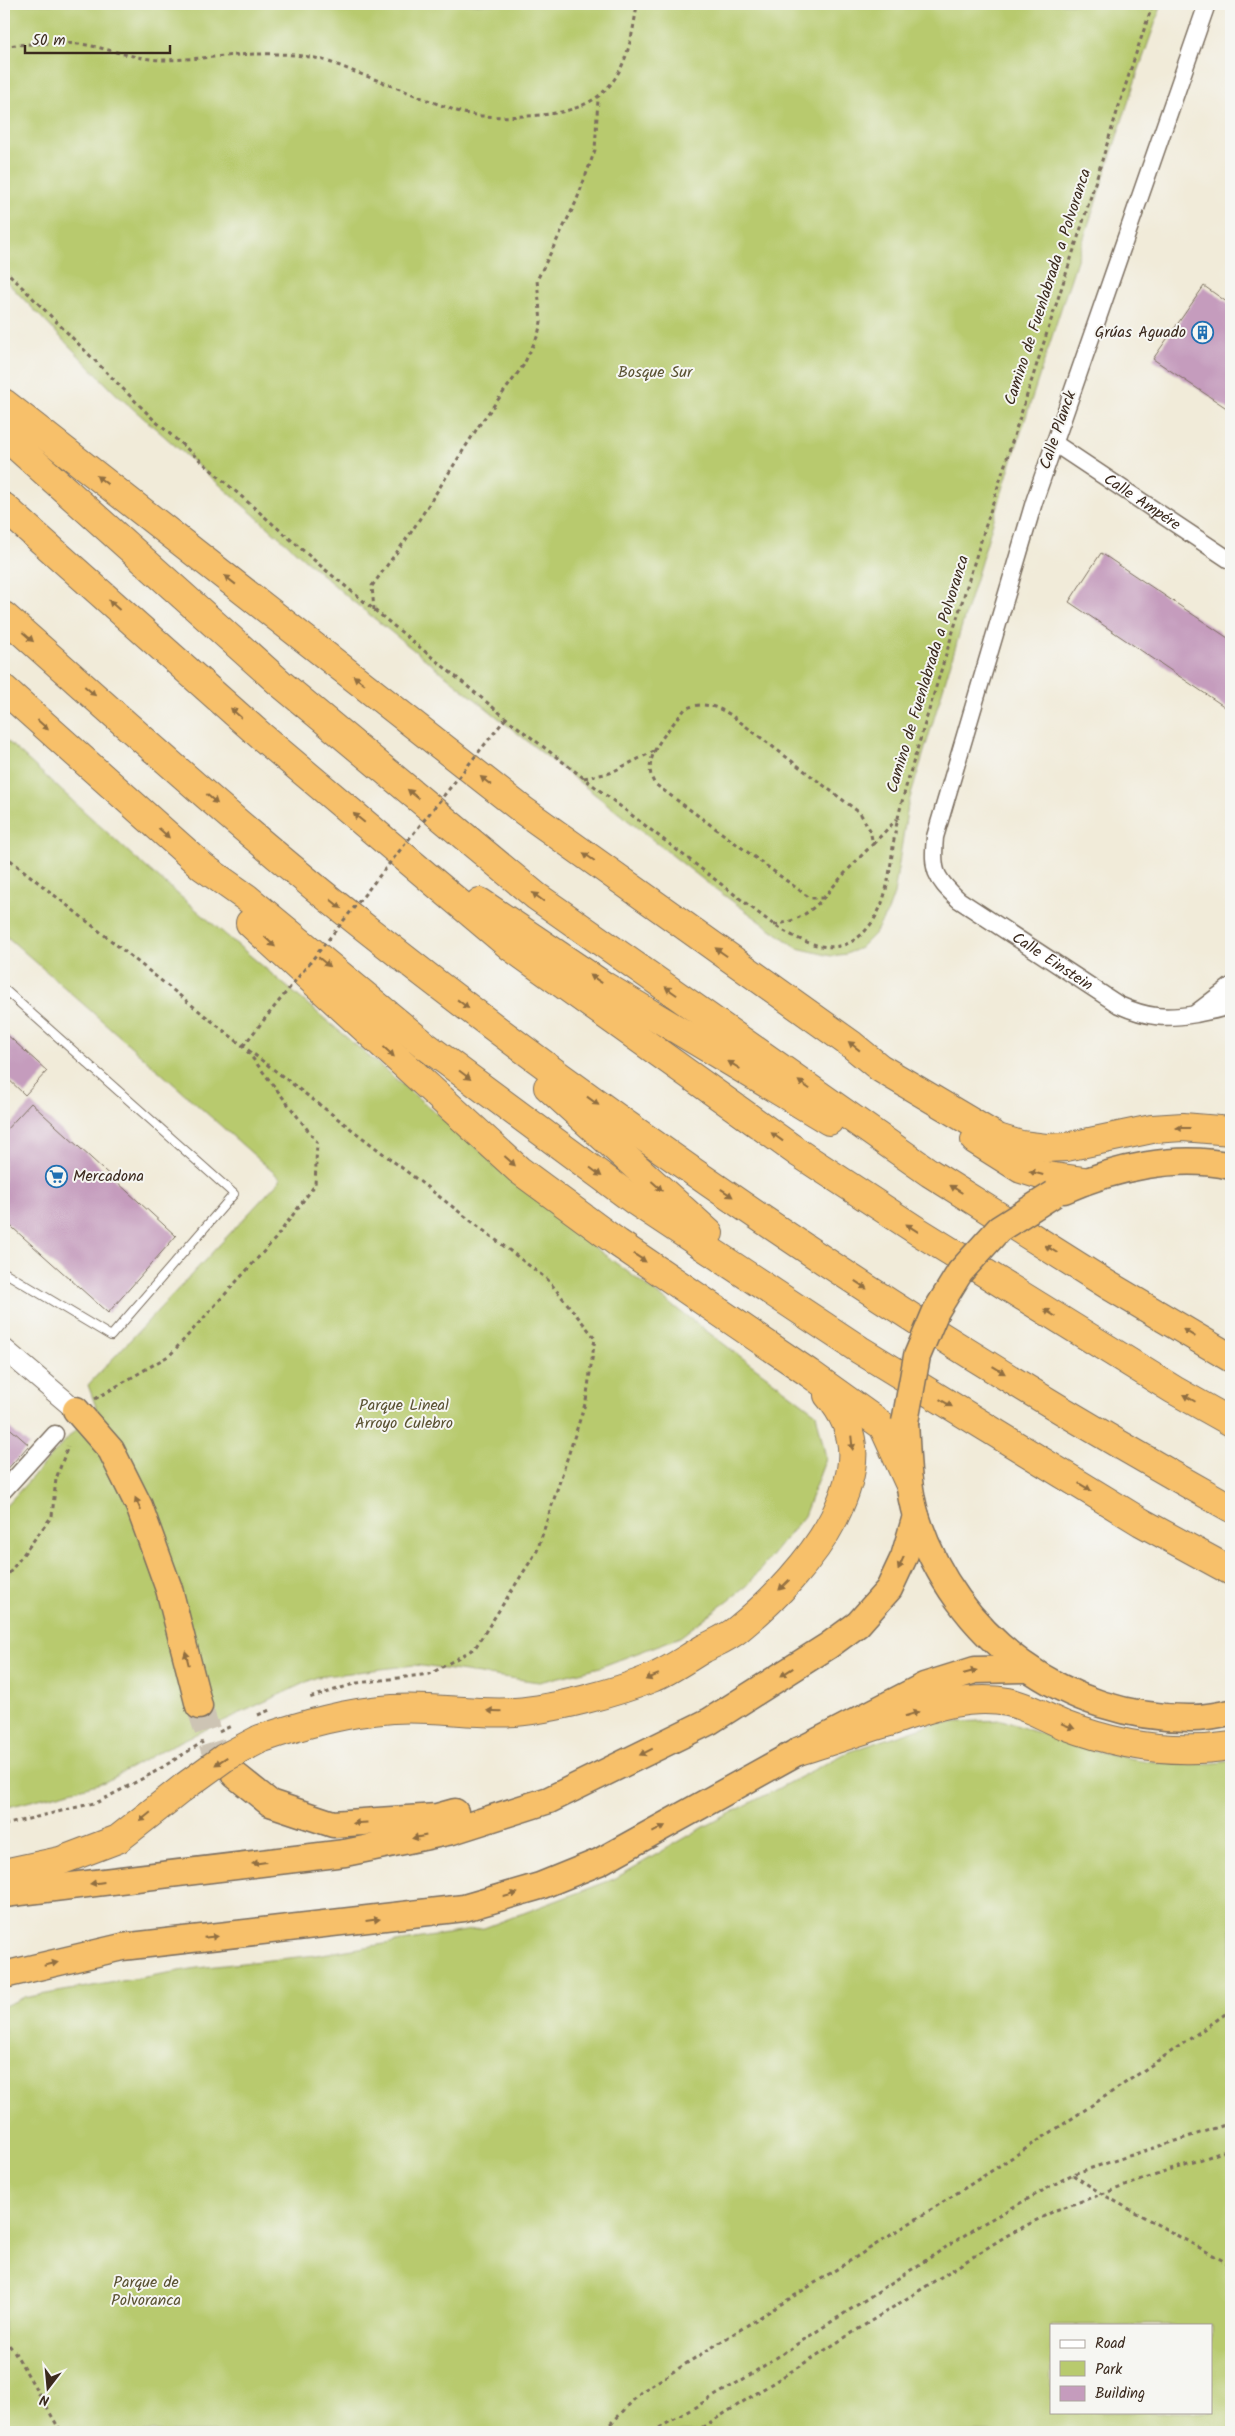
<svg xmlns="http://www.w3.org/2000/svg" width="1235" height="2436" viewBox="0 0 1235 2436" font-family="Kalam,sans-serif">
  <style>
    .green { fill: #b8ca6e; stroke: #7a7a46; fill-rule: evenodd }
    .building { fill: #c59cbd }
    .lines { fill: none; stroke-linecap: round; stroke-linejoin: round }
    .trunk-tunnel { stroke: #cdc4b4; stroke-width: 26; stroke-dasharray: 26 13; stroke-linecap: butt }
    .service-casing { stroke: #7b6e5f; stroke-width: 10 }
    .minor-casing { stroke: #7b6e5f; stroke-width: 19 }
    .tertiary-casing { stroke: #7b6e5f; stroke-width: 22 }
    .trunk-casing { stroke: #7b6e5f; stroke-width: 29 }
    .motorway-casing { stroke: #7b6e5f; stroke-width: 30 }
    .path { stroke: #7b6e5f; stroke-width: 3; stroke-dasharray: 4 4; stroke-linecap: butt }
    .service { stroke: #fff; stroke-width: 8 }
    .minor { stroke: #fff; stroke-width: 16 }
    .tertiary { stroke: #fff; stroke-width: 20 }
    .trunk { stroke: #f7c06b; stroke-width: 26 }
    .motorway { stroke: #f7c06b; stroke-width: 28 }
    .trunk-bridge-casing { stroke: #7b6e5f; stroke-width: 29; stroke-linecap: butt }
    .motorway-bridge-casing { stroke: #7b6e5f; stroke-width: 30; stroke-linecap: butt }
    .path-bridge { stroke: #7b6e5f; stroke-width: 3; stroke-dasharray: 4 4; stroke-linecap: butt }
    .trunk-bridge { stroke: #f7c06b; stroke-width: 26 }
    .motorway-bridge { stroke: #f7c06b; stroke-width: 28 }
    .oneway { fill: #906e41 }
    .labels { text-anchor: middle; dominant-baseline: central; stroke-width: 4; stroke-linejoin: round; paint-order: stroke }
    .street-label { font-size: 16px; fill: #3b2a1e; stroke: #f6f6f2 }
    .poi-label { font-size: 16px; fill: #3b2a1e; stroke: #f6f6f2; text-anchor: end }
    .park-label { font-size: 16px; fill: #5a5232; stroke: #f6f6f2 }
  </style>
  <rect width="100%" height="100%" fill="#f6f6f2"/>
  <filter id="ink" filterUnits="userSpaceOnUse"><feTurbulence type="fractalNoise" baseFrequency=".02" numOctaves="2"/><feDisplacementMap in="SourceGraphic" scale="10" xChannelSelector="R" yChannelSelector="G"/><feConvolveMatrix kernelMatrix="1 2 1 2 8 2 1 2 1" color-interpolation-filters="sRGB"/></filter>
  <filter id="wash" filterUnits="userSpaceOnUse"><feTurbulence type="fractalNoise" baseFrequency=".0096" numOctaves="4" result="noise"/><feDisplacementMap in="SourceGraphic" scale="20" xChannelSelector="R" yChannelSelector="G"/><feGaussianBlur stdDeviation="1.12" result="paint"/><feColorMatrix in="noise" values="0 0 0 0 0 0 0 0 0 0 0 0 0 0 0 0 0 1.4 0 .05"/><feComposite in="paint" operator="in"/></filter>
  <g filter="url(#wash)">
    <rect width="100%" height="100%" fill="#f1ebd9"/>
    <g class="green">
      <polygon points="4,4 1162,4 1138,72 1009,469 908,805 894,894 888,911 875,933 860,948 846,954 831,956 797,948 710,885 536,748 350,599 115,393 4,279"/>
      <polygon points="4,738 134,857 589,1243 816,1413 826,1458 804,1516 747,1586 680,1637 600,1667 539,1682 414,1665 317,1677 164,1749 105,1782 4,1808 4,1508 96,1407 88,1385 281,1179 4,934"/>
      <path d="M1002,1720c74,27 150,53 229,41v671h-1227v-426l19,-8 174,-30 119,-13 168,-27 130,-49 90,-52 144,-75 87,-29zM1051,2325h160v87h-160z"/>
    </g>
    <g id="blocks">
      <g class="building">
        <polygon points="1204,286 1231,305 1231,411 1153,359"/>
        <polygon points="1101,553 1231,640 1231,711 1069,602"/>
        <polygon points="4,1032 47,1071 25,1095 4,1075"/>
        <polygon points="31,1103 176,1236 108,1313 4,1220 4,1132"/>
        <polygon points="4,1423 29,1445 4,1473"/>
      </g>
    </g>
  </g>
  <g filter="url(#ink)">
    <use href="#blocks" fill-opacity="0" stroke="#7b6e5f" stroke-width="1"/>
    <g class="lines">
      <polyline class="trunk-tunnel" points="199,1706 214,1750 235,1775"/>
      <defs>
        <polyline id="service" points="4,989 234,1194 111,1336 4,1272"/>
        <g id="minor">
          <path id="s1" d="M1207,4l-173,498 -99,335c-3,33 -1,40 24,63l160,105c29,13 47,14 77,9 13,-3 24,-4 35,-9"/>
          <path id="s2" d="M1054,443l177,118"/>
          <polyline points="1197,1012 1231,986"/>
          <polyline points="4,1490 55,1434"/>
        </g>
        <polyline id="tertiary" points="4,1349 76,1410"/>
        <g id="trunk">
          <path d="M1064,1190c50,-22 113,-36 167,-24"/>
          <polyline points="76,1410 111,1450 139,1506 169,1589 199,1706"/>
          <path d="M905,1422c2,32 2,64 11,94 39,122 150,204 278,202 12,0 25,-3 37,-5"/>
          <polyline points="235,1775 270,1803 333,1824 437,1817 455,1812"/>
          <polyline points="4,1894 345,1853 452,1831 549,1800 710,1721 828,1646 858,1624 889,1589 904,1557 916,1516"/>
          <polyline points="4,1975 122,1947 464,1908 540,1886 599,1862 799,1751 924,1686 975,1670 1027,1669"/>
        </g>
        <g id="motorway">
          <polyline points="4,403 524,811 852,1045 880,1068 998,1138 1021,1145 1046,1148 1066,1147 1152,1129 1183,1127 1231,1131"/>
          <polyline points="4,435 280,683 536,896 930,1173 1108,1285 1231,1358"/>
          <polyline points="4,507 261,736 511,947 800,1154 916,1230 1174,1390 1231,1422"/>
          <path d="M4,616c120,106 238,215 364,314 272,215 561,410 863,578"/>
          <polyline points="4,689 203,867 247,898 426,1046 635,1201 860,1350 1141,1522 1231,1571"/>
          <polyline points="480,902 603,985 829,1121"/>
          <polyline points="250,923 519,1170 618,1243 809,1373 883,1426 908,1481"/>
          <polyline points="548,1087 709,1233"/>
          <polyline points="975,1140 1021,1169 1040,1175 1084,1181"/>
          <path d="M260,1739c44,-15 87,-27 133,-30 41,-3 82,6 122,3 38,-3 101,-19 137,-34 17,-7 34,-19 51,-29 11,-6 24,-11 34,-19 36,-29 76,-71 97,-112 22,-45 29,-83 -6,-123"/>
          <path d="M799,1751c29,-9 58,-19 87,-28 39,-13 79,-29 122,-21 19,4 37,15 56,23 55,21 109,30 167,21"/>
          <polyline points="4,1873 60,1861 118,1839 184,1787"/>
        </g>
      </defs>
      <use href="#service" class="service-casing"/>
      <use href="#minor" class="minor-casing"/>
      <use href="#tertiary" class="tertiary-casing"/>
      <use href="#trunk" class="trunk-casing"/>
      <use href="#motorway" class="motorway-casing"/>
      <g class="path">
        <path d="M4,46c27,-2 56,-5 83,-1 26,5 51,15 78,15 52,-1 98,-12 150,-2 14,3 27,9 40,14 34,12 68,27 102,39 22,7 45,6 68,5 81,-3 102,-35 112,-112"/>
        <path d="M4,269l150,151 168,147 184,151 268,207c29,18 64,36 92,5 27,-30 23,-75 32,-112 6,-26 14,-52 22,-78 52,-173 106,-344 162,-515 23,-74 45,-148 71,-221"/>
        <polyline points="374,610 372,586 410,534 480,424 523,366 538,335 541,322 537,280 576,202 595,150 598,99"/>
        <polyline points="584,778 610,773 654,751"/>
        <polyline points="873,844 897,819"/>
        <polyline points="4,855 243,1046 548,1280 595,1338 586,1401 537,1551 475,1648 430,1674 357,1683 309,1698"/>
        <path d="M774,925c38,-6 48,-27 72,-53 9,-10 18,-19 27,-28l-3,-14 -10,-17 -129,-98c-15,-9 -29,-14 -46,-6 -15,20 -47,50 -30,75l155,114h15"/>
        <polyline points="95,1399 170,1355 275,1239 315,1185 317,1142 247,1051"/>
        <polyline points="4,1580 52,1516 56,1479 68,1446"/>
        <polyline points="4,1825 98,1802 153,1773"/>
        <polyline points="1073,2175 1102,2194 1231,2265"/>
        <polyline points="4,2339 14,2351 61,2432"/>
        <path d="M615,2432l-3,-9 29,-31c198,-125 399,-247 590,-382"/>
        <polyline points="652,2432 742,2380 977,2227 1073,2174 1231,2123"/>
        <polyline points="695,2432 1006,2236 1056,2210 1231,2149"/>
      </g>
      <use href="#service" class="service"/>
      <use href="#minor" class="minor"/>
      <use href="#tertiary" class="tertiary"/>
      <use href="#trunk" class="trunk"/>
      <use href="#motorway" class="motorway"/>
      <defs>
        <polyline id="trunk-bridge" points="905,1422 917,1356 936,1311 960,1272 999,1229 1054,1194"/>
        <polyline id="motorway-bridge" points="184,1787 224,1758 260,1739"/>
      </defs>
      <use href="#trunk-bridge" class="trunk-bridge-casing"/>
      <use href="#motorway-bridge" class="motorway-bridge-casing"/>
      <g class="path-bridge">
        <polyline points="243,1046 506,718"/>
        <polyline points="258,1715 270,1710"/>
        <polyline points="219,1732 231,1726"/>
        <polyline points="153,1773 203,1742"/>
      </g>
      <use href="#trunk-bridge" class="trunk-bridge"/>
      <use href="#motorway-bridge" class="motorway-bridge"/>
    </g>
    <defs><path id="oneway-solid" d="M-6-.8H1V-3.2L6.5 0L1 3.2V.8H-6Z" transform="scale(1.25)"/></defs>
    <g class="oneway">
      <use href="#oneway-solid" transform="translate(102 480) rotate(-142)"/>
      <use href="#oneway-solid" transform="translate(230 580) rotate(-142)"/>
      <use href="#oneway-solid" transform="translate(114 605) rotate(-138)"/>
      <use href="#oneway-solid" transform="translate(28 637) rotate(41)"/>
      <use href="#oneway-solid" transform="translate(359 680) rotate(-142)"/>
      <use href="#oneway-solid" transform="translate(90 691) rotate(41)"/>
      <use href="#oneway-solid" transform="translate(236 713) rotate(-138)"/>
      <use href="#oneway-solid" transform="translate(43 725) rotate(42)"/>
      <use href="#oneway-solid" transform="translate(486 781) rotate(-142)"/>
      <use href="#oneway-solid" transform="translate(413 794) rotate(-140)"/>
      <use href="#oneway-solid" transform="translate(212 799) rotate(41)"/>
      <use href="#oneway-solid" transform="translate(359 818) rotate(-140)"/>
      <use href="#oneway-solid" transform="translate(164 833) rotate(42)"/>
      <use href="#oneway-solid" transform="translate(589 857) rotate(-145)"/>
      <use href="#oneway-solid" transform="translate(538 897) rotate(-143)"/>
      <use href="#oneway-solid" transform="translate(336 904) rotate(39)"/>
      <use href="#oneway-solid" transform="translate(270 942) rotate(43)"/>
      <use href="#oneway-solid" transform="translate(721 952) rotate(-145)"/>
      <use href="#oneway-solid" transform="translate(324 962) rotate(40)"/>
      <use href="#oneway-solid" transform="translate(596 979) rotate(-146)"/>
      <use href="#oneway-solid" transform="translate(671 991) rotate(-145)"/>
      <use href="#oneway-solid" transform="translate(463 1004) rotate(38)"/>
      <use href="#oneway-solid" transform="translate(854 1046) rotate(-142)"/>
      <use href="#oneway-solid" transform="translate(389 1052) rotate(43)"/>
      <use href="#oneway-solid" transform="translate(734 1065) rotate(-148)"/>
      <use href="#oneway-solid" transform="translate(465 1075) rotate(37)"/>
      <use href="#oneway-solid" transform="translate(804 1085) rotate(-145)"/>
      <use href="#oneway-solid" transform="translate(593 1101) rotate(36)"/>
      <use href="#oneway-solid" transform="translate(1183 1128) rotate(180)"/>
      <use href="#oneway-solid" transform="translate(777 1137) rotate(-144)"/>
      <use href="#oneway-solid" transform="translate(510 1161) rotate(42)"/>
      <use href="#oneway-solid" transform="translate(596 1172) rotate(37)"/>
      <use href="#oneway-solid" transform="translate(1036 1173) rotate(-165)"/>
      <use href="#oneway-solid" transform="translate(657 1186) rotate(42)"/>
      <use href="#oneway-solid" transform="translate(956 1189) rotate(-148)"/>
      <use href="#oneway-solid" transform="translate(727 1193) rotate(34)"/>
      <use href="#oneway-solid" transform="translate(912 1228) rotate(-147)"/>
      <use href="#oneway-solid" transform="translate(1051 1249) rotate(-148)"/>
      <use href="#oneway-solid" transform="translate(640 1258) rotate(34)"/>
      <use href="#oneway-solid" transform="translate(861 1285) rotate(34)"/>
      <use href="#oneway-solid" transform="translate(1050 1313) rotate(-148)"/>
      <use href="#oneway-solid" transform="translate(1189 1333) rotate(-149)"/>
      <use href="#oneway-solid" transform="translate(999 1370) rotate(31)"/>
      <use href="#oneway-solid" transform="translate(1189 1398) rotate(-150)"/>
      <use href="#oneway-solid" transform="translate(946 1403) rotate(31)"/>
      <use href="#oneway-solid" transform="translate(852 1443) rotate(84)"/>
      <use href="#oneway-solid" transform="translate(1085 1487) rotate(31)"/>
      <use href="#oneway-solid" transform="translate(138 1504) rotate(-114)"/>
      <use href="#oneway-solid" transform="translate(901 1563) rotate(114)"/>
      <use href="#oneway-solid" transform="translate(784 1585) rotate(136)"/>
      <use href="#oneway-solid" transform="translate(187 1658) rotate(-104)"/>
      <use href="#oneway-solid" transform="translate(787 1672) rotate(147)"/>
      <use href="#oneway-solid" transform="translate(970 1672) rotate(-15)"/>
      <use href="#oneway-solid" transform="translate(652 1677) rotate(157)"/>
      <use href="#oneway-solid" transform="translate(494 1711) rotate(-179)"/>
      <use href="#oneway-solid" transform="translate(912 1714) rotate(-18)"/>
      <use href="#oneway-solid" transform="translate(1068 1726) rotate(21)"/>
      <use href="#oneway-solid" transform="translate(646 1752) rotate(154)"/>
      <use href="#oneway-solid" transform="translate(221 1761) rotate(147)"/>
      <use href="#oneway-solid" transform="translate(145 1817) rotate(141)"/>
      <use href="#oneway-solid" transform="translate(360 1823) rotate(176)"/>
      <use href="#oneway-solid" transform="translate(659 1829) rotate(-28)"/>
      <use href="#oneway-solid" transform="translate(419 1837) rotate(168)"/>
      <use href="#oneway-solid" transform="translate(259 1863) rotate(173)"/>
      <use href="#oneway-solid" transform="translate(97 1883) rotate(173)"/>
      <use href="#oneway-solid" transform="translate(511 1895) rotate(-16)"/>
      <use href="#oneway-solid" transform="translate(373 1920) rotate(-7)"/>
      <use href="#oneway-solid" transform="translate(211 1937) rotate(-6)"/>
      <use href="#oneway-solid" transform="translate(51 1964) rotate(-13)"/>
    </g>
  </g>
  <defs>
    <symbol id="building-ring" viewBox="-11 -11 22 22"><circle r="9.5" fill="#f6f6f2" stroke="#1f6fb2" stroke-width="1.5"/><path d="M-4-6H4V6H1V3H-1V6H-4ZM-2.5-4.3h1.7v1.8h-1.7ZM.8-4.3h1.7v1.8H.8ZM-2.5-1h1.7V.8h-1.7ZM.8-1h1.7V.8H.8Z" fill="#1f6fb2"/></symbol>
    <symbol id="supermarket-ring" viewBox="-11 -11 22 22"><circle r="9.5" fill="#f6f6f2" stroke="#1f6fb2" stroke-width="1.5"/><path d="M-6-5.5h2.5l.6 2H6L4.5 2H-2.5L-4.4-4H-6ZM-1.5 3.2a1.3 1.3 0 1 0 .1 0ZM3 3.2a1.3 1.3 0 1 0 .1 0Z" fill="#1f6fb2"/></symbol>
  </defs>
  <g fill-rule="evenodd">
    <use href="#building-ring" x="1190" y="320" width="25" height="25"/>
    <use href="#supermarket-ring" x="44" y="1164" width="25" height="25"/>
  </g>
  <g class="labels">
    <g class="street-label">
      <text transform="translate(1048 287) rotate(-72)">Camino de Fuenlabrada a Polvoranca</text>
      <text transform="translate(1058 430) rotate(-71)">Calle Planck</text>
      <text stroke="none"><textPath href="#s2" startOffset="106">Calle Ampére</textPath></text>
      <text transform="translate(928 674) rotate(-73)">Camino de Fuenlabrada a Polvoranca</text>
      <text stroke="none"><textPath href="#s1" startOffset="1060">Calle Einstein</textPath></text>
    </g>
    <g class="poi-label">
      <text x="1186" y="332">Grúas Aguado</text>
      <text x="73" y="1176" text-anchor="start">Mercadona</text>
    </g>
    <g class="park-label">
      <text x="655" y="372">Bosque Sur</text>
      <text x="404" y="1405">Parque Lineal<tspan x="404" dy="18">Arroyo Culebro</tspan></text>
      <text x="146" y="2282">Parque de<tspan x="146" dy="18">Polvoranca</tspan></text>
    </g>
  </g>
  <rect width="1235" height="2436" fill="none" stroke="#f6f6f2" stroke-width="20"/>
  <rect x="1050" y="2324" width="162" height="90" fill="#f6f6f2" stroke="#aba49d"/>
  <rect x="1060" y="2340" width="25" height="8" fill="#ffffff" stroke="#aba49d"/>
  <text x="1095" y="2348" font-size="15" fill="#3b2a1e">Road</text>
  <rect x="1060" y="2361" width="25" height="15" fill="#b8ca6e" stroke="#aba49d"/>
  <text x="1095" y="2374" font-size="15" fill="#3b2a1e">Park</text>
  <rect x="1060" y="2386" width="25" height="15" fill="#c59cbd" stroke="#aba49d"/>
  <text x="1095" y="2398" font-size="15" fill="#3b2a1e">Building</text>
  <g transform="translate(48 2388) rotate(196)" stroke="#f6f6f2" stroke-width="4" paint-order="stroke">
  <path d="M0-4L9 19L0 12L-9 19Z" fill="#3b2a1e"/>
  <text y="-8" font-size="14" font-weight="bold" text-anchor="middle" fill="#3b2a1e">N</text>
  </g>
  <path d="M25 45v8h145v-8" fill="none" stroke="#3b2a1e" stroke-width="2.5"/>
  <text x="32" y="45" font-size="15" fill="#3b2a1e" stroke="#f6f6f2" stroke-width="4" paint-order="stroke">50 m</text>
</svg>
